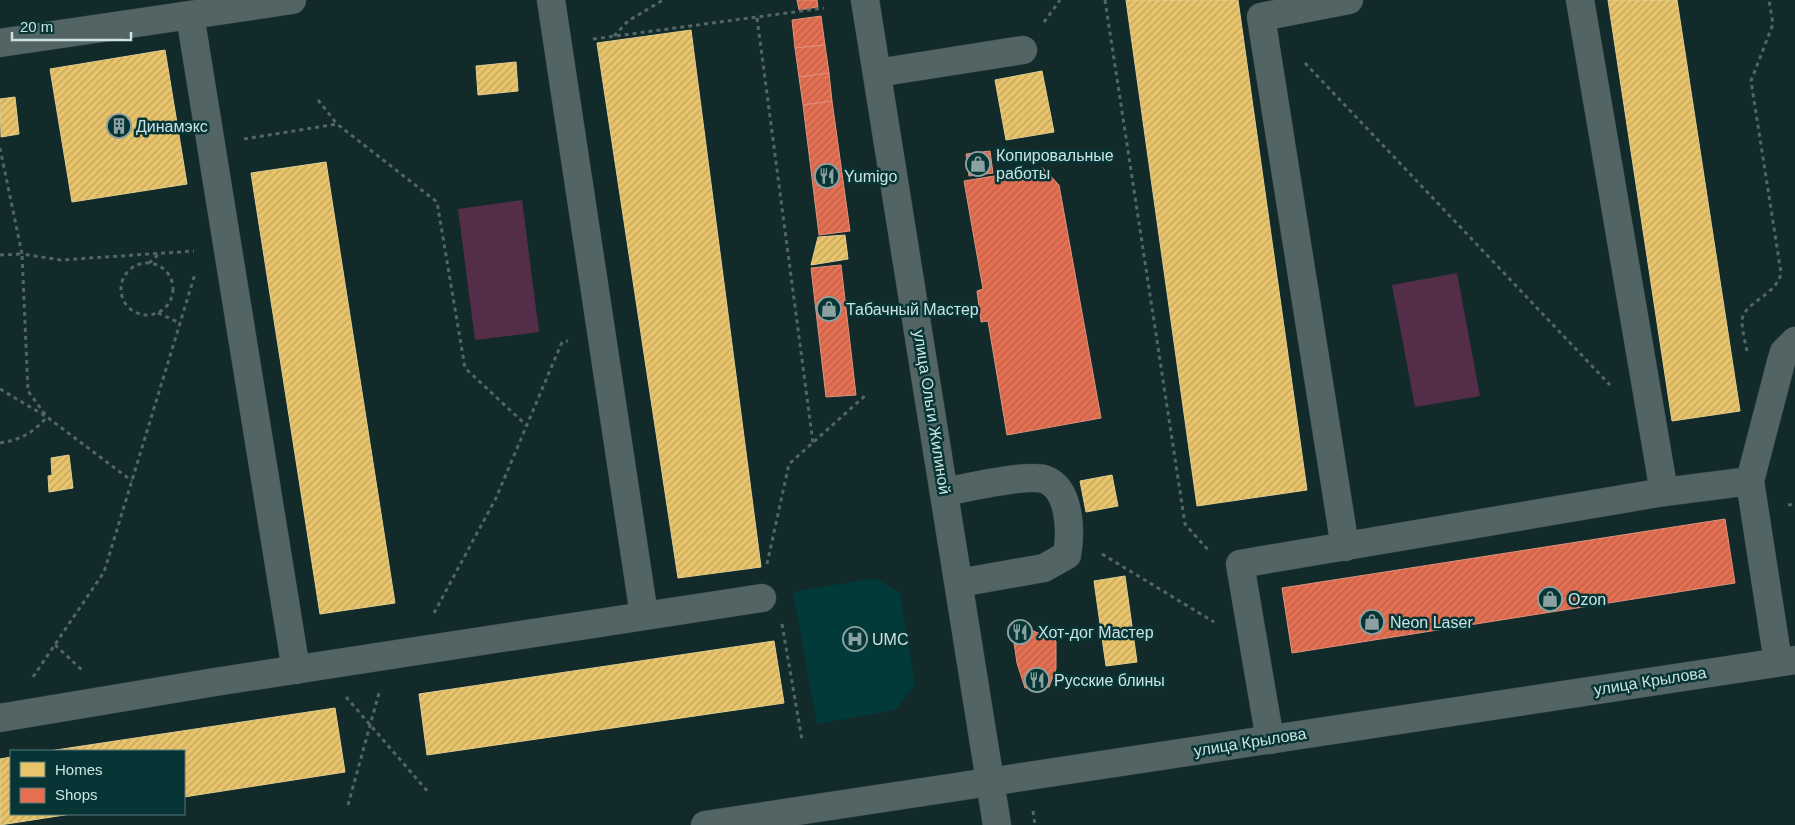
<svg xmlns="http://www.w3.org/2000/svg" width="1795" height="825" viewBox="0 0 1795 825" font-family="Helvetica,sans-serif">
  <style>
    .built { fill: #023a3a }
    .garden { fill: #542e49 }
    .homes { fill: url(#homes-hatch); stroke: #e1cd8e }
    .shops { fill: url(#shops-hatch); stroke: #df927d }
    .lines { fill: none; stroke-linecap: round; stroke-linejoin: round }
    .minor-casing { stroke: #334545; stroke-width: 29 }
    .path { stroke: #536565; stroke-width: 3; stroke-dasharray: 4 4; stroke-linecap: butt }
    .minor { stroke: #536464; stroke-width: 28 }
    .labels { text-anchor: middle; dominant-baseline: central; stroke-width: 5; stroke-linejoin: round; paint-order: stroke }
    .poi-label { font-size: 16px; fill: #cde3e3; stroke: #073535; text-anchor: start }
    .street-label { font-size: 16px; fill: #cde3e3; stroke: #073535 }
  </style>
  <defs>
    <pattern id="homes-hatch" width="6" height="6" patternUnits="userSpaceOnUse" patternTransform="scale(1.25)"><rect width="6" height="6" fill="#e9c46a"/><path d="M-1 1l2-2M0 6l6-6M5 7l2-2" fill="none" stroke="#bea460"/></pattern>
    <pattern id="shops-hatch" width="6" height="6" patternUnits="userSpaceOnUse" patternTransform="scale(1.25)"><rect width="6" height="6" fill="#e76f51"/><path d="M-1 1l2-2M0 6l6-6M5 7l2-2" fill="none" stroke="#b4624d"/></pattern>
  </defs>
  <rect width="100%" height="100%" fill="#122a2a"/>
  <polygon class="built" points="875,578 900,593 915,684 895,710 817,724 793,592"/>
  <g class="garden">
    <polygon points="522,200 539,332 475,340 458,209"/>
    <polygon points="1457,273 1480,396 1415,407 1392,285"/>
  </g>
  <g class="homes">
    <polygon points="1126,0 1238,0 1307,490 1197,506"/>
    <polygon points="1608,0 1677,0 1740,411 1672,421"/>
    <polygon points="691,30 761,567 678,578 597,43"/>
    <polygon points="165,50 187,184 72,202 50,69"/>
    <polygon points="516,62 518,91 478,95 476,66"/>
    <polygon points="1042,71 1054,132 1006,140 995,80"/>
    <polygon points="15,97 19,134 1,137 0,99"/>
    <polygon points="326,162 395,603 320,614 251,173"/>
    <polygon points="845,235 848,259 811,265 818,237"/>
    <polygon points="69,455 73,488 49,492 48,476 52,475 51,458"/>
    <polygon points="1112,475 1118,506 1086,512 1080,481"/>
    <polygon points="1125,576 1137,662 1106,666 1094,581"/>
    <polygon points="774,641 784,703 427,755 419,694"/>
    <polygon points="335,708 345,772 184,797 184,751 49,751"/>
    <polygon points="11,757 11,814 71,814 0,825 0,759"/>
  </g>
  <g class="shops">
    <polygon points="797,0 817,0 818,7 799,10"/>
    <polygon points="821,16 825,45 795,48 792,20"/>
    <polygon points="825,45 829,73 799,77 795,48"/>
    <polygon points="829,73 832,101 803,105 799,77"/>
    <polygon points="832,101 850,231 819,235 803,105"/>
    <polygon points="990,151 993,173 969,176 966,154"/>
    <polygon points="1043,168 1059,185 1101,418 1007,435 988,321 981,322 977,291 983,289 964,181"/>
    <polygon points="841,265 856,395 826,397 811,268"/>
    <polygon points="1725,519 1735,583 1292,653 1282,588"/>
    <polygon points="1027,628 1056,641 1056,669 1049,687 1025,688 1017,663 1012,629"/>
  </g>
  <g class="lines">
    <defs>
      <g id="minor">
        <polyline points="551,0 644,615"/>
        <polyline points="865,0 997,825"/>
        <polyline points="1580,0 1664,492"/>
        <polyline points="190,15 296,670"/>
        <polyline points="0,43 292,0"/>
        <polyline points="877,73 1023,50"/>
        <path d="M944,492c22,-4 82,-18 100,-13 27,9 27,54 23,76l-23,13 -85,15"/>
        <polyline points="1345,547 1261,17 1349,0"/>
        <polyline points="1778,662 1750,481 1781,362 1784,352 1795,341"/>
        <polyline points="0,718 215,682 762,598"/>
        <polyline points="1270,740 1240,564 1664,492 1750,481"/>
        <polyline points="705,825 1795,660"/>
      </g>
    </defs>
    <use href="#minor" class="minor-casing"/>
    <g class="path">
      <polyline points="1105,0 1185,524 1209,551"/>
      <polyline points="757,18 813,443"/>
      <polyline points="1044,22 1060,0"/>
      <polyline points="614,36 628,21 663,0"/>
      <polyline points="593,39 824,8"/>
      <polyline points="1305,63 1610,385"/>
      <polyline points="318,100 337,124"/>
      <polyline points="244,139 337,124 437,202 465,368 526,425"/>
      <polyline points="0,148 22,254 61,260 194,251"/>
      <polyline points="0,255 22,254 28,391 47,417"/>
      <polyline points="149,263 159,254"/>
      <circle cx="147" cy="289" r="26"/>
      <polyline points="158,313 180,323"/>
      <path d="M1747,351c-2,-9 -5,-21 -5,-31 2,-18 35,-25 39,-47l-30,-192 22,-57 -4,-24"/>
      <polyline points="0,389 47,417 132,481"/>
      <path d="M0,443c20,-3 33,-10 47,-26"/>
      <polyline points="1788,505 1795,504"/>
      <polyline points="1102,554 1214,622"/>
      <polyline points="767,564 789,464 867,394"/>
      <polyline points="434,613 496,498 562,342 568,341"/>
      <polyline points="782,624 802,740"/>
      <polyline points="55,645 82,670"/>
      <polyline points="33,677 104,572 195,274"/>
      <polyline points="346,697 429,793"/>
      <polyline points="348,805 379,693"/>
      <polyline points="1033,811 1035,825"/>
    </g>
    <use href="#minor" class="minor"/>
  </g>
  <defs>
    <symbol id="building-ring" viewBox="-11 -11 22 22"><circle r="9.5" fill="#073535" stroke="#8ca2a2" stroke-width="1.5"/><path d="M-4-6H4V6H1V3H-1V6H-4ZM-2.5-4.3h1.7v1.8h-1.7ZM.8-4.3h1.7v1.8H.8ZM-2.5-1h1.7V.8h-1.7ZM.8-1h1.7V.8H.8Z" fill="#8ca2a2"/></symbol>
    <symbol id="shop-ring" viewBox="-11 -11 22 22"><circle r="9.5" fill="#073535" stroke="#8ca2a2" stroke-width="1.5"/><path d="M-5-2.5h2.3a2.7 3.5 0 0 1 5.4 0H5L5.5 6h-11ZM-1.5-2.5h3a1.5 2.3 0 0 0-3 0Z" fill="#8ca2a2"/></symbol>
    <symbol id="restaurant-ring" viewBox="-11 -11 22 22"><circle r="9.5" fill="#073535" stroke="#8ca2a2" stroke-width="1.5"/><path d="M-5-6h1v4h1v-4h1v4h1v-4h1v5L-1.5 .5V6h-2V.5L-5-1ZM5-6V6H3V1.5H1.5Q1.5-4 5-6Z" fill="#8ca2a2"/></symbol>
    <symbol id="hospital-ring" viewBox="-11 -11 22 22"><circle r="9.5" fill="#073535" stroke="#8ca2a2" stroke-width="1.5"/><path d="M-5-5h3v3.5h4V-5h3V5h-3V1.5h-4V5h-3Z" fill="#8ca2a2"/></symbol>
  </defs>
  <g fill-rule="evenodd">
    <use href="#building-ring" x="105" y="112" width="28" height="28"/>
    <use href="#shop-ring" x="964" y="150" width="28" height="28"/>
    <use href="#restaurant-ring" x="813" y="162" width="28" height="28"/>
    <use href="#shop-ring" x="815" y="295" width="28" height="28"/>
    <use href="#shop-ring" x="1536" y="585" width="28" height="28"/>
    <use href="#shop-ring" x="1358" y="608" width="28" height="28"/>
    <use href="#restaurant-ring" x="1006" y="618" width="28" height="28"/>
    <use href="#hospital-ring" x="841" y="625" width="28" height="28"/>
    <use href="#restaurant-ring" x="1023" y="666" width="28" height="28"/>
  </g>
  <g class="labels">
    <g class="poi-label">
      <text x="136" y="126">Динамэкс</text>
      <text x="996" y="155">Копировальные<tspan x="996" dy="18">работы</tspan></text>
      <text x="844" y="176">Yumigo</text>
      <text x="846" y="309">Табачный Мастер</text>
      <text x="1568" y="599">Ozon</text>
      <text x="1390" y="622">Neon Laser</text>
      <text x="1038" y="632">Хот-дог Мастер</text>
      <text x="872" y="639">UMC</text>
      <text x="1054" y="680">Русские блины</text>
    </g>
    <g class="street-label">
      <text transform="translate(932 412) rotate(81)">улица Ольги Жилиной</text>
      <text transform="translate(1650 681) rotate(-9)">улица Крылова</text>
      <text transform="translate(1250 742) rotate(-9)">улица Крылова</text>
    </g>
  </g>
  <rect x="10" y="750" width="175" height="65" fill="#073535" stroke="#567b7b"/>
  <rect x="20" y="762" width="25" height="15" fill="#e9c46a" stroke="#567b7b"/>
  <text x="55" y="775" font-size="15" fill="#cde3e3">Homes</text>
  <rect x="20" y="788" width="25" height="15" fill="#e76f51" stroke="#567b7b"/>
  <text x="55" y="800" font-size="15" fill="#cde3e3">Shops</text>
  <path d="M12 32v8h119v-8" fill="none" stroke="#cde3e3" stroke-width="2.5"/>
  <text x="20" y="32" font-size="15" fill="#cde3e3" stroke="#073535" stroke-width="4" paint-order="stroke">20 m</text>
</svg>
